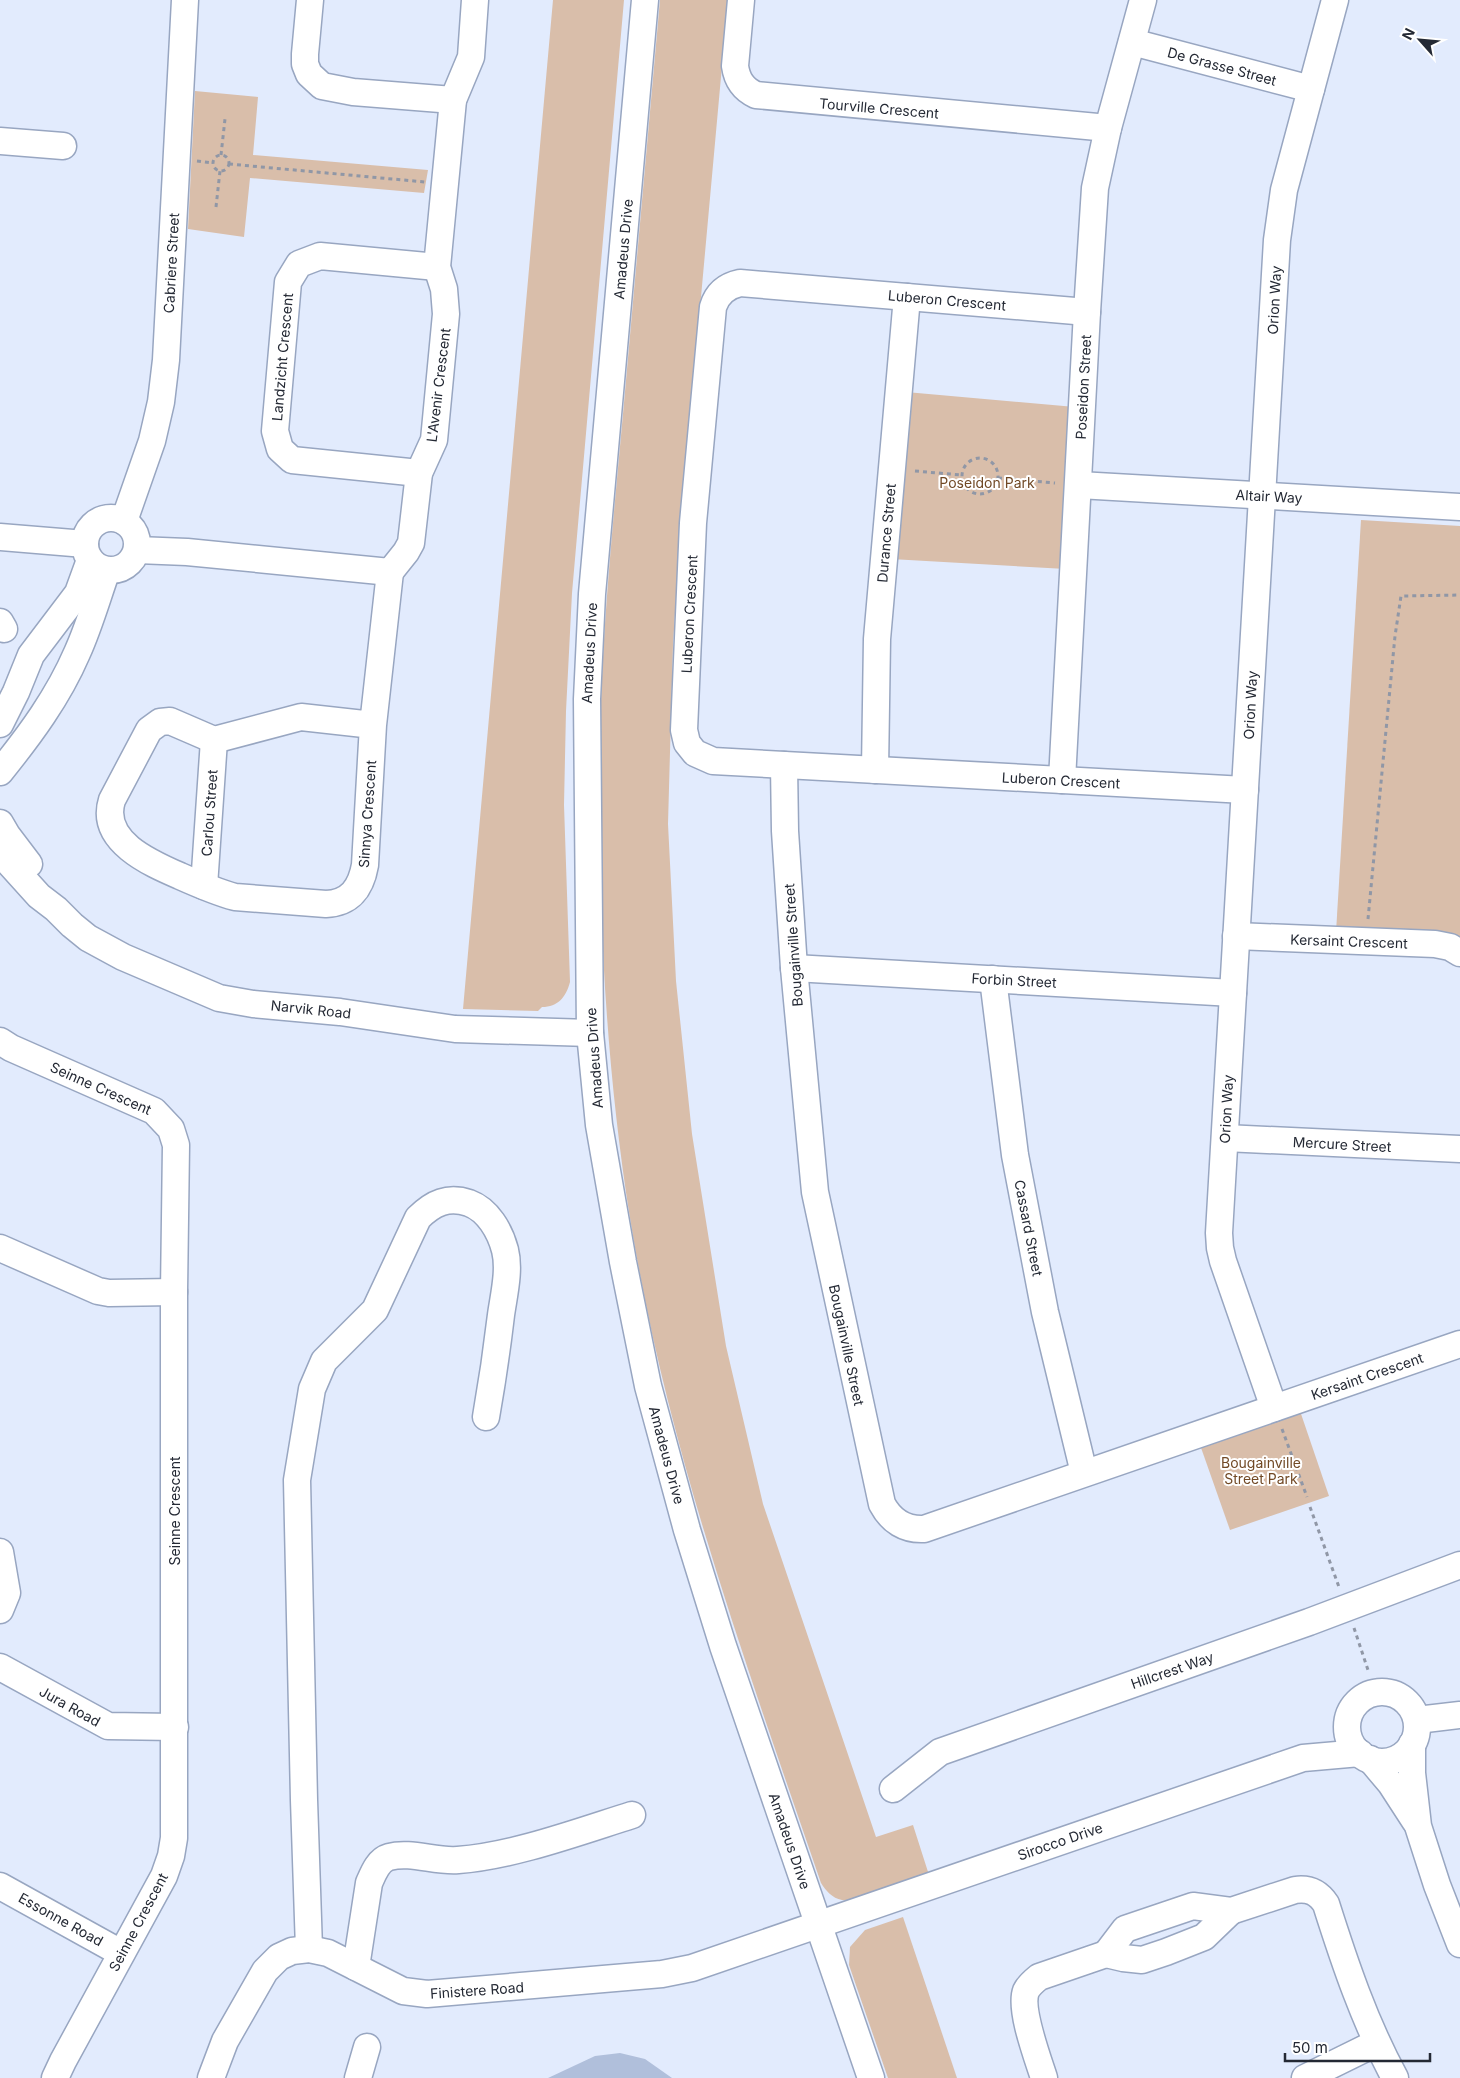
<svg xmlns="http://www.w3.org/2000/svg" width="1460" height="2078" viewBox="0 0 1460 2078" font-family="Inter,sans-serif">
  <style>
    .green { fill: #d9beaa }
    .building { fill: #b0bfdb }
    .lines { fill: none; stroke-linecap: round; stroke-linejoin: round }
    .minor-casing { stroke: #98a6c1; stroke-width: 29 }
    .path { stroke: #9097a6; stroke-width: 3; stroke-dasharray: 4 4; stroke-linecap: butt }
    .minor { stroke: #fff; stroke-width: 26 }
    .labels { text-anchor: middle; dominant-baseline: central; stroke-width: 4; stroke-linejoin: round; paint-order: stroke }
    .street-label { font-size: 14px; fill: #242934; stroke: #fff }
    .park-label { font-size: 14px; fill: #714925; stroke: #fff }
  </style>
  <rect width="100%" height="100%" fill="#e2ebfd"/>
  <g class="green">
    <path d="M553,0h71l-52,593 -6,118 -2,94 6,177c-4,15 -12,25 -28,25l-4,4 -75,-2z"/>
    <path d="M660,0h68l-47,517 -8,128 -5,179 8,157 16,153 34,212 37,158 113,333 37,-12 16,50c-19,6 -70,28 -87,25 -10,-2 -16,-9 -21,-17 -75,-220 -154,-434 -191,-665 -25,-156 -33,-322 -30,-480 2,-112 14,-224 24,-335 12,-135 24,-269 36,-403z"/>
    <polygon points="195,91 258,97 253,155 428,170 424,193 250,178 244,237 188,229"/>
    <polygon points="906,392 1075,407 1066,569 891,559"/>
    <polygon points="1361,520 1460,526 1460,943 1336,932"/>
    <polygon points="1299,1408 1329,1496 1230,1530 1199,1442"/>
    <polygon points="903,1917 957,2078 888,2078 849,1965 850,1947 865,1930"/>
  </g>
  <polygon class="building" points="620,2053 645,2059 672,2078 548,2078 595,2056"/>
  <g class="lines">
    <defs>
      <g id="minor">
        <polyline points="310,0 305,54 305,64 309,74 322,86 353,92 453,100"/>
        <polyline points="645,0 592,594 587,699 590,1033 599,1125 623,1262 648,1386 687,1530 723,1646 871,2078"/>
        <path d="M741,0l-6,66c2,14 8,23 21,29l352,33"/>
        <polyline points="1132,42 1311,89"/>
        <polyline points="0,141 63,146"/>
        <path d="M1087,312l-347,-29c-14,3 -23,11 -27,24l-20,216 -9,207 3,13 8,10 18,8 532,29"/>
        <polyline points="419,473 292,460 280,449 275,431 288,282 299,264 320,256 437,267"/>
        <polyline points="1079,485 1460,507"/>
        <circle cx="111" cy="544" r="26"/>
        <polyline points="124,521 152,441 161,402 166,360 185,0"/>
        <polyline points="0,537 85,544"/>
        <polyline points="137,550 187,552 390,572 406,552 411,543 419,473 434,440 446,314 444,289 437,267 453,100 471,57 475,0"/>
        <polyline points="0,622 4,629"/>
        <polyline points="0,724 16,692 31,655 78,593 90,560"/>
        <path d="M373,725l-72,-8 -87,23 -44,-19 -10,1 -11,8 -37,70c-13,41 38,63 68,76 18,8 36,16 55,21l91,7c24,-1 35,-16 39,-39l8,-140 17,-153"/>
        <path d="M784,765l1,66 9,137 21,224 67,312c9,17 23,26 42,25l536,-185"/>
        <polyline points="875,770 877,639 907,297"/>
        <path d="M0,772c30,-37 58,-75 77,-119 12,-26 20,-55 30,-83"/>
        <polyline points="1062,780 1087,312 1095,188 1108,128 1143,0"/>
        <polyline points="0,823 7,835 29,864"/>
        <polyline points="0,853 39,896 56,909 72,925 88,938 123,957 219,998 253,1004 340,1012 455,1029 590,1033"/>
        <polyline points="204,886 214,740"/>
        <polyline points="1236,936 1435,944 1450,947 1460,953"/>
        <polyline points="794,968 1233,993"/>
        <polyline points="993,979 1015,1155 1045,1312 1084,1473"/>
        <polyline points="0,1041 11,1048 154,1111 171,1129 176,1145 174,1292 174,1838 171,1856 164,1876 63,2061 55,2078"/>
        <polyline points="1225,1138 1460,1149"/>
        <polyline points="0,1248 98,1291 109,1293 174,1292"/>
        <polyline points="1274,1408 1223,1261 1220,1248 1219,1233 1277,240 1284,190 1335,0"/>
        <polyline points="0,1552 7,1593 0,1610"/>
        <polyline points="0,1667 108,1726 175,1727"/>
        <circle cx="1382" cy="1727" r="35"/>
        <polyline points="1417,1720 1460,1715"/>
        <polyline points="1412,1744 1412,1773 1418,1826 1437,1885 1460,1944"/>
        <polyline points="1370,1759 1391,1784 1415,1821"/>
        <polyline points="893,1789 940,1752 1309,1622 1460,1565"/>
        <polyline points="0,1886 121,1953"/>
        <path d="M309,1949l-5,-149 -7,-320 15,-91 12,-28 51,-51 43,-92c15,-15 30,-22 51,-15 19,7 31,28 36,47 5,20 -1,44 -4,65 -4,34 -9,68 -15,102"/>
        <path d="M1106,1954l19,-25 68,-23 38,5 64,-21c14,-2 23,2 31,14 19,60 39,119 69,174"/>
        <path d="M356,1967l13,-84c4,-9 9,-23 20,-26 22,-6 46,5 69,3 55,-4 120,-28 174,-45"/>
        <polyline points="211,2078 225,2041 265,1971 279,1957 292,1951 309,1949 328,1953 403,1991 427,1994 662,1974 692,1968 1303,1758 1360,1753"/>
        <polyline points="358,2078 367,2047"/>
        <path d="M1044,2078c-6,-19 -25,-69 -18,-87 3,-6 8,-10 13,-14l67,-23 17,4 19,2 24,-8 38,-15 27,-26"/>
        <polyline points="1305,2078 1376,2043"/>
      </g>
    </defs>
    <use href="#minor" class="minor-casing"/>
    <g class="path">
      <polyline points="221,155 225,119"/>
      <circle cx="221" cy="163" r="8"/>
      <polyline points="197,161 212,163"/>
      <polyline points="229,164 425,182"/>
      <polyline points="216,207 220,171"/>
      <circle cx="980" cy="476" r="18"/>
      <polyline points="915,471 961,475"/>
      <polyline points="998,478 1055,483"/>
      <polyline points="1368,919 1395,636 1401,596 1460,595"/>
      <polyline points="1282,1429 1307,1497"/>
      <polyline points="1310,1507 1339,1587"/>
      <polyline points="1354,1628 1369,1673"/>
    </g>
    <use href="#minor" class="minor"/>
  </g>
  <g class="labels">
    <g class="street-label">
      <text transform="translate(1222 66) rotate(15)">De Grasse Street</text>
      <text transform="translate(879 108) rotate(5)">Tourville Crescent</text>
      <text transform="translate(623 249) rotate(-85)">Amadeus Drive</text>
      <text transform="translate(171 263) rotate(-87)">Cabriere Street</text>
      <text transform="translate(947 300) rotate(5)">Luberon Crescent</text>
      <text transform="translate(1274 300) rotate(-87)">Orion Way</text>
      <text transform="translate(282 357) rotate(-85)">Landzicht Crescent</text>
      <text transform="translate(438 385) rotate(-83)">L'Avenir Crescent</text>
      <text transform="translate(1083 387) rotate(-87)">Poseidon Street</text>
      <text transform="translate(1269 496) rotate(3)">Altair Way</text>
      <text transform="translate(886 533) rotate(-85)">Durance Street</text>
      <text transform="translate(689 614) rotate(-87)">Luberon Crescent</text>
      <text transform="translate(589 653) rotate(-87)">Amadeus Drive</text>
      <text transform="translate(1250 705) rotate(-87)">Orion Way</text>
      <text transform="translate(1061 780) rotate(3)">Luberon Crescent</text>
      <text transform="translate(209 813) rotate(-86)">Carlou Street</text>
      <text transform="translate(367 814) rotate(-86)">Sinnya Crescent</text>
      <text transform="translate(1349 941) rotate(2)">Kersaint Crescent</text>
      <text transform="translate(793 945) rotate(-94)">Bougainville Street</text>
      <text transform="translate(1014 980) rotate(3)">Forbin Street</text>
      <text transform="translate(311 1009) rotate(6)">Narvik Road</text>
      <text transform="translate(594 1058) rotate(-94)">Amadeus Drive</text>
      <text transform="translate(101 1088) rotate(24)">Seinne Crescent</text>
      <text transform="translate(1226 1109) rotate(-87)">Orion Way</text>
      <text transform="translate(1342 1144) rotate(3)">Mercure Street</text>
      <text transform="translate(1029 1228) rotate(79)">Cassard Street</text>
      <text transform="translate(847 1345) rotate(78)">Bougainville Street</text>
      <text transform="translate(1367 1376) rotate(-19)">Kersaint Crescent</text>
      <text transform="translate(667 1455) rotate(75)">Amadeus Drive</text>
      <text transform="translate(174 1511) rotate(-90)">Seinne Crescent</text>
      <text transform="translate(1172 1670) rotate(-19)">Hillcrest Way</text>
      <text transform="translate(70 1706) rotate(29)">Jura Road</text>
      <text transform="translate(790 1841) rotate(71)">Amadeus Drive</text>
      <text transform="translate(1060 1841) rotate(-19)">Sirocco Drive</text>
      <text transform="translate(61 1919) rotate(29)">Essonne Road</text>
      <text transform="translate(138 1922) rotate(-62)">Seinne Crescent</text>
      <text transform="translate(477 1990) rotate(-4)">Finistere Road</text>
    </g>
    <g class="park-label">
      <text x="987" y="482">Poseidon Park</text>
      <text x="1261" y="1462">Bougainville<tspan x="1261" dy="16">Street Park</tspan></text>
    </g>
  </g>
  <g transform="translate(1420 40) rotate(297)" stroke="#ffffff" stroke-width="4" paint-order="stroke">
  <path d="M0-4L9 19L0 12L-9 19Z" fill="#242934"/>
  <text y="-8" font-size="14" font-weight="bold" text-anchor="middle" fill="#242934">N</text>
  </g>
  <path d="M1285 2053v8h145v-8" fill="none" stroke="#242934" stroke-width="2.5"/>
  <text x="1292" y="2053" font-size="15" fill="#242934" stroke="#ffffff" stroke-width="4" paint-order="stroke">50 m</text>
</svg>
